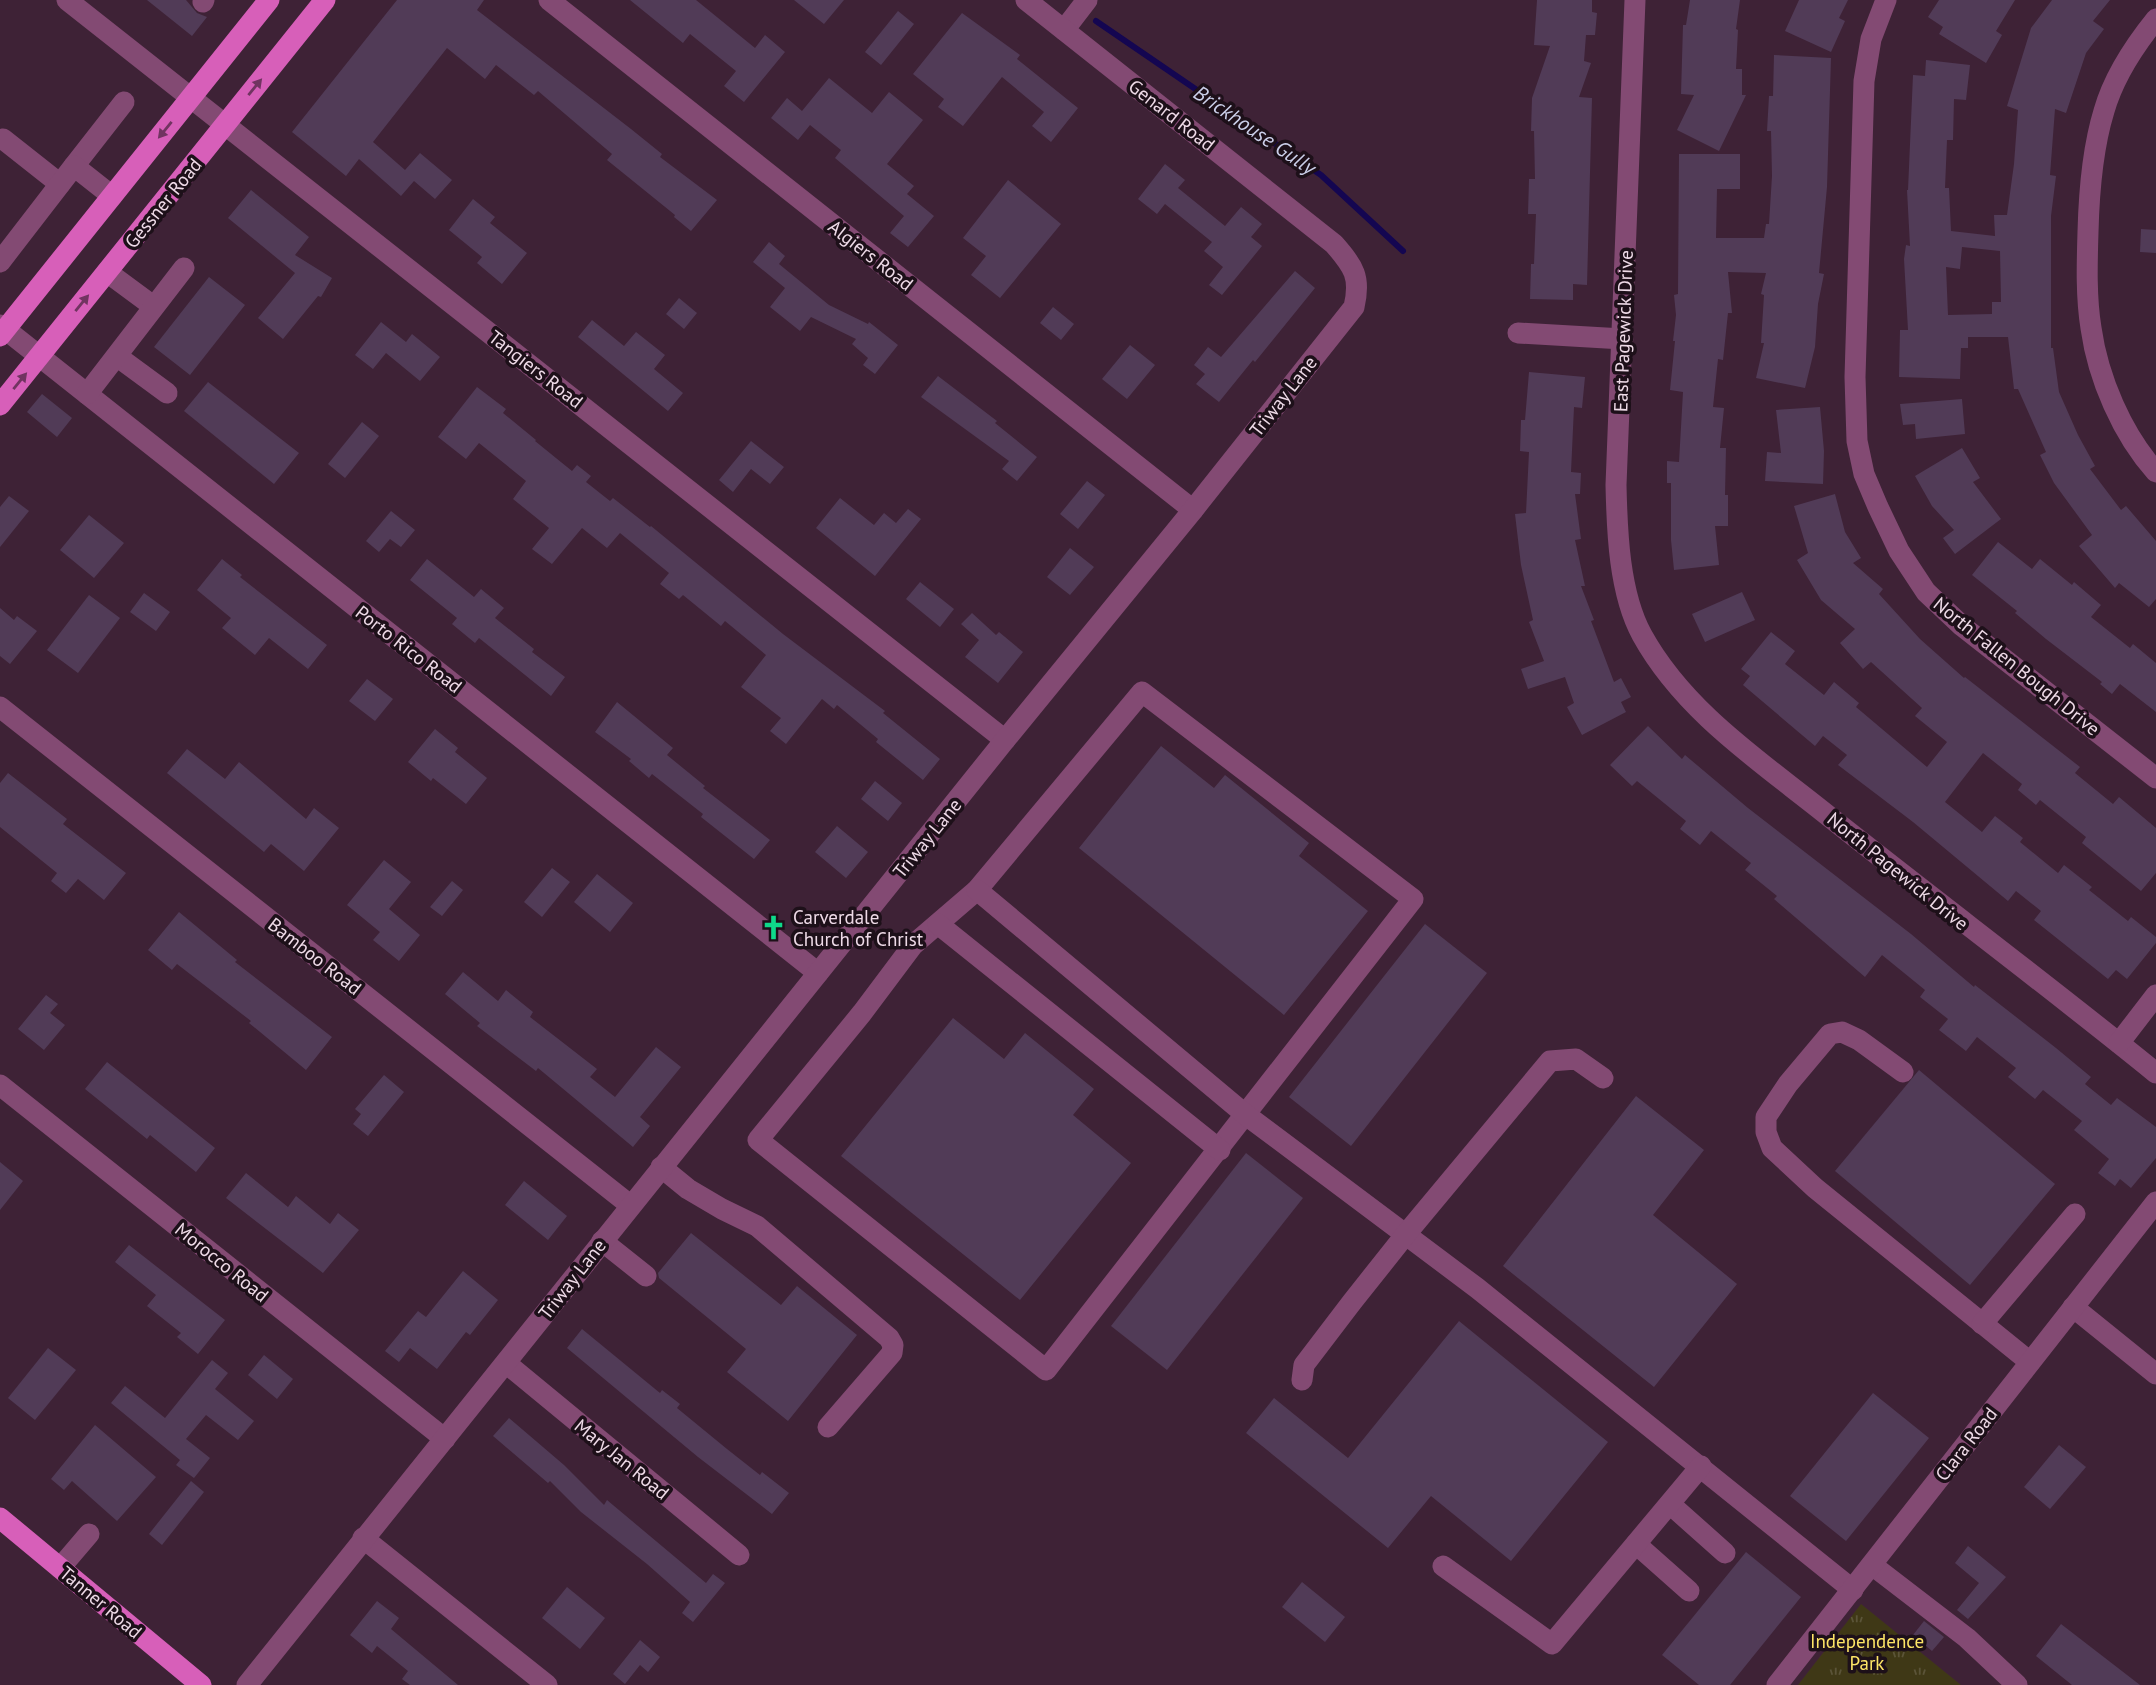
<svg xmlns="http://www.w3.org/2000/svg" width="2156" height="1685" viewBox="0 0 2156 1685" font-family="'PT Sans',sans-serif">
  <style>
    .park { fill: url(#park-tufts) }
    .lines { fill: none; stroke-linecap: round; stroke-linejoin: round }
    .stream { stroke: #140651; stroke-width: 6 }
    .building { fill: #513b57; fill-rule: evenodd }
    .minor { stroke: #834a73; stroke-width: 21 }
    .major { stroke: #d75fb9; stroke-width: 21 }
    .oneway { fill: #713461 }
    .labels { text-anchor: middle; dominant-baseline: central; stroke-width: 7; stroke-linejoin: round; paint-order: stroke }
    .street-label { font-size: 19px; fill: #eedae7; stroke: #1d1019 }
    .poi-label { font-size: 19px; fill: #eedae7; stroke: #1d1019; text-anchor: start }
    .park-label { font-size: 19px; fill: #fee567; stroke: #1d1019 }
    .water-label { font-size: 21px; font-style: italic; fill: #cbcfe9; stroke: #1d1019 }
  </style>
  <defs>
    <pattern id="park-tufts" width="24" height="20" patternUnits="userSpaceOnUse" patternTransform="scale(1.75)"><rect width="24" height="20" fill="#3f3816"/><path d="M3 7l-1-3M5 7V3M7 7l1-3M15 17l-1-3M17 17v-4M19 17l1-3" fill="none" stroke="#5b5438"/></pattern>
  </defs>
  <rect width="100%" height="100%" fill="#3e2236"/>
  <polygon class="park" points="1861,1604 1961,1685 1798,1685"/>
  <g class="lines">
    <polyline class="stream" points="1096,21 1321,175 1403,251"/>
  </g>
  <g class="building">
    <polygon points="147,0 186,0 197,13 207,17 192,36"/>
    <polygon points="397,0 484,0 477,10 631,129 662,154 660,157 717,200 691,231 674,217 675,215 607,160 612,154 538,91 534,95 496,65 485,79 447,48 373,142 405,170 420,153 452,180 435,199 414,181 401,196 359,159 346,176 292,132"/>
    <polygon points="630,0 696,0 755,48 765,35 785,52 744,102 724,86 736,71 690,34 683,43"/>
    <polygon points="794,0 844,0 824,24"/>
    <polygon points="1537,0 1592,0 1592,12 1597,13 1595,35 1586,35 1584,61 1591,63 1579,97 1592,98 1587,285 1573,284 1573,300 1530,299 1531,264 1534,264 1536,214 1528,214 1529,179 1535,179 1534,131 1531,131 1532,98 1550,46 1534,45"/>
    <polygon points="1690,0 1740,0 1736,29 1738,30 1736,69 1742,69 1742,95 1746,95 1719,151 1677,130 1694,95 1681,94 1683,25 1686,25"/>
    <polygon points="1799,0 1848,0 1839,18 1845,21 1831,52 1785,31"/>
    <polygon points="1939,0 2015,0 1996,31 2002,35 1986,63 1939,34 1943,27 1928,17"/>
    <path d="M2052,0h58l-17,21 11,8 -18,24 -20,60 -11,-4 -5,66 6,1 -5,40v132h2l6,44 19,43 17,31 -5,3 31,41 5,-4 30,35v58l-7,8 -30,-24 -4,5 -36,-42 13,-11 -38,-52 -14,-28 6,-3 -28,-63h-4l-6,-52h-40v11h-7l-1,31 -61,-2 1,-47h8l-4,-71 2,-14 4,1 -3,-56h1l5,-115 12,1 1,-16 44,5 -4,35 -12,-1 -1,41h-6l-2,48h4l2,43 44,5 -1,-21h13l7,-51 4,-54 -11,-4 24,-78zM1962,247l38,4 1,51h-9v12l-44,1 -2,-48 14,2z"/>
    <polygon points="898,11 914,24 881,65 865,52"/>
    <polygon points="962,13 1020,55 1017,59 1078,108 1051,142 1032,126 1044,112 1002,77 963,126 938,107 944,99 913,74"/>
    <polygon points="1774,55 1831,58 1827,187 1819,273 1824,274 1818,304 1815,347 1805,388 1756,378 1764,343 1761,343 1764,295 1761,294 1766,273 1728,272 1732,313 1728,313 1723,360 1718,359 1713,407 1724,408 1720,448 1726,448 1725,495 1728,495 1728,526 1715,526 1719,565 1674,570 1671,540 1671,483 1667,483 1667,461 1679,462 1683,392 1670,390 1675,341 1673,341 1676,315 1674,295 1678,294 1679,154 1740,154 1740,189 1717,189 1716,238 1764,238 1766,224 1769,224 1772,176 1771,131 1767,131 1769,96 1773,96"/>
    <polygon points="829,78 872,113 889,92 923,120 887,164 914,186 907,194 934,216 908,247 890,233 904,216 835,158 841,150 810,125 798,140 771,118 787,98 802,111"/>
    <polygon points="1165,164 1185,180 1178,188 1225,226 1241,207 1262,224 1251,237 1262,246 1222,295 1209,285 1223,267 1204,251 1212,242 1165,204 1157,214 1138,199"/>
    <polygon points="1008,180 1061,224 1000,298 971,275 986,256 963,238"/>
    <polygon points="251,190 309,237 295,255 332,278 321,297 318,296 283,339 258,318 295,273 228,218"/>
    <polygon points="473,199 495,217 490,223 527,253 502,284 477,263 482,257 449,230"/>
    <polygon points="2141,229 2156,230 2156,253 2140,252"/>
    <polygon points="769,242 785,256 779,264 829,305 868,324 869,322 898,345 875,374 863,365 868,358 852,344 856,339 811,317 800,331 770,307 785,288 753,262"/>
    <polygon points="1295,271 1315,288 1255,362 1253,360 1219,402 1196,384 1205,374 1194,365 1208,347 1221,357"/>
    <polygon points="209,277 245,305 190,375 154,347"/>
    <polygon points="679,298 697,313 684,329 666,314"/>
    <polygon points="1053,307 1074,324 1061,340 1040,323"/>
    <polygon points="592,320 624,346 636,332 665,355 654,369 683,393 668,411 578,337"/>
    <polygon points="381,322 406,342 412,334 440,357 420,381 386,353 373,369 355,355"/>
    <polygon points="1130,345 1155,365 1127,399 1102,379"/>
    <polygon points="1529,372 1585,377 1582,408 1574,407 1571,472 1581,473 1580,494 1575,494 1581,539 1575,540 1585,586 1581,586 1594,620 1591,621 1614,682 1621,678 1631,697 1621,702 1626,712 1582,735 1567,707 1574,703 1565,677 1528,689 1521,669 1544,661 1529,622 1533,620 1521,565 1515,514 1526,513 1529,452 1520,451 1521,420 1525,420"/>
    <polygon points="938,376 997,421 995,423 1037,457 1017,481 1002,469 1009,461 921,397"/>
    <polygon points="208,382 299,453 274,484 184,411"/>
    <polygon points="477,387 506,409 503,413 536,440 535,441 572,471 577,465 591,476 586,482 610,501 613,498 650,527 651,526 783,634 885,711 883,713 940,759 923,780 876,742 878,739 837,705 834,709 822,699 786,744 770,731 781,718 741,687 766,655 725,621 721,626 683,595 679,599 660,584 669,573 620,533 607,548 582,528 552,564 532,549 549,528 513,499 526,481 479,443 466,459 438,437"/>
    <polygon points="42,394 72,418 57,437 27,412"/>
    <polygon points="1962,399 1965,434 1916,439 1915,424 1903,425 1900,404"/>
    <polygon points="1820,407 1824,451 1823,484 1765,481 1767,452 1781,453 1776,410"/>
    <polygon points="362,422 379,436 345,478 328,464"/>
    <polygon points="751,441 784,467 770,484 751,469 733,492 719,480"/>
    <polygon points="1962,448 1980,478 1973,482 2001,519 1955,554 1943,538 1954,530 1932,506 1915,476"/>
    <polygon points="1087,481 1105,495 1078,529 1060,514"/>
    <polygon points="1835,494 1845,532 1861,558 1853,563 1883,589 1879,594 1920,639 1964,678 1965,677 2080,767 2075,773 2113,804 2119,797 2156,828 2156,873 2141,891 2082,843 2086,837 2040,800 2036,805 2018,790 2022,784 1983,753 1945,802 1982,832 1995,816 2023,838 2020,842 2058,873 2064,865 2092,887 2089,890 2128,921 2131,917 2156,937 2156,943 2127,979 2116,970 2108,979 2034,920 2041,911 2016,891 2008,901 1913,822 1838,765 1847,755 1823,736 1815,746 1743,685 1750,676 1741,669 1771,632 1795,651 1785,664 1824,695 1834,682 1859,703 1856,707 1927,767 1947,742 1915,716 1922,708 1871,662 1863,669 1840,643 1855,629 1821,600 1797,560 1808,553 1794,506"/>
    <polygon points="9,496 29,511 0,547 0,507"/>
    <polygon points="840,498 874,525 884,513 896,523 908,509 921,519 875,576 816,528"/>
    <polygon points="391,511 415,530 401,547 390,539 379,552 366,541"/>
    <polygon points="89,515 124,543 94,578 60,550"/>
    <polygon points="1998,542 2032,569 2040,559 2072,585 2074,582 2101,605 2091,617 2130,648 2133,644 2156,663 2156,712 2120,684 2112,694 2100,684 2102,682 2046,639 2015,613 2017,611 1972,575"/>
    <polygon points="1070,548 1094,567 1070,595 1047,577"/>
    <polygon points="222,559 242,575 240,577 327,645 308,669 269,638 255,655 222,628 231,618 197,590"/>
    <polygon points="427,559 474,597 481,589 504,608 495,618 534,649 532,652 565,677 551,696 479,638 475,643 452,624 457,618 410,580"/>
    <polygon points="920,582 954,609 940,627 906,599"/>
    <polygon points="1742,592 1755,620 1705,642 1692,614"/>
    <polygon points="144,593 170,612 156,631 130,612"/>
    <polygon points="89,595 120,618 78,673 47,650"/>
    <polygon points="0,608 14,620 17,616 37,631 10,664 0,656"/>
    <polygon points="972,613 996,635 999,632 1023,652 998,683 965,657 979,640 961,624"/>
    <polygon points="367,679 393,699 375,721 349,701"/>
    <polygon points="617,702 673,748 667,755 705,786 703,788 770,840 754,859 701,817 703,814 652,774 649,778 629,761 631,759 595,732"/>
    <polygon points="1648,726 1682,759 1685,755 1748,808 1911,934 1974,987 1975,985 2056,1048 2091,1077 2085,1084 2111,1105 2117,1098 2156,1127 2156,1158 2131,1188 2120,1179 2115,1186 2098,1173 2109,1159 2074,1130 2082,1121 2043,1090 2035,1099 2008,1077 2016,1068 1977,1037 1966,1051 1939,1030 1948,1019 1920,997 1925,990 1882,955 1865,977 1774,899 1777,896 1745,870 1751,863 1711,831 1700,845 1680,829 1686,821 1637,781 1632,786 1610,765"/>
    <polygon points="435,729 458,748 455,752 487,778 466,804 433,778 431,781 408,762"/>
    <polygon points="1161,746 1214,788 1225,775 1309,843 1299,856 1368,911 1284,1015 1079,848"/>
    <polygon points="187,749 225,779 239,762 306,819 314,808 339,828 304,871 271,844 264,852 167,773"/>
    <polygon points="8,773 67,819 63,824 126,873 104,900 78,879 66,893 51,881 57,873 0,827 0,783"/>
    <polygon points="875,781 902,803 888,821 861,799"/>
    <polygon points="837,826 868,852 846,878 815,852"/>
    <polygon points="384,860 411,882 389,909 420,935 399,961 373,940 380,932 347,905"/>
    <polygon points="552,868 570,882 542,917 524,902"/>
    <polygon points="597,874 633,903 610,932 574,902"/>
    <polygon points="452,881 463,890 442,916 430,907"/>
    <polygon points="179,912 237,960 235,962 332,1037 306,1070 249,1023 251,1021 177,964 172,970 148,950"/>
    <polygon points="1425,924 1487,973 1351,1146 1289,1097"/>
    <polygon points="463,972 498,1001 506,990 533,1012 530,1017 597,1069 590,1077 615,1097 656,1047 681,1067 640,1117 650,1126 633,1147 538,1068 536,1071 477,1026 480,1023 445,994"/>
    <polygon points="46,995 58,1004 50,1013 65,1025 44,1050 18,1029"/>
    <polygon points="953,1018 1004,1059 1025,1033 1094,1089 1073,1115 1131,1163 1020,1300 841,1156"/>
    <polygon points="107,1062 215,1148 196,1172 150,1135 147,1139 85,1089"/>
    <polygon points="1919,1070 2055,1184 1970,1285 1835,1171"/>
    <polygon points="384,1075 404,1092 368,1136 353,1124 361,1114 355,1109"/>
    <polygon points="1636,1096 1704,1150 1653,1215 1737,1284 1654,1387 1503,1266"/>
    <polygon points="1246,1153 1303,1198 1167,1370 1111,1326"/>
    <polygon points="0,1162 23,1181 0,1210"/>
    <polygon points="246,1173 288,1207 296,1196 330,1224 338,1213 359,1230 323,1273 226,1198"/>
    <polygon points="524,1181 567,1216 548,1240 505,1205"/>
    <polygon points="691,1233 781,1305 797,1286 857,1335 788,1421 727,1372 746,1349 659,1278 658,1273"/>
    <polygon points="129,1245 225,1320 198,1354 177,1337 181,1333 147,1306 156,1295 115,1262"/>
    <polygon points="463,1271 498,1300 470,1335 466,1332 437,1369 410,1348 399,1362 385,1351 418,1311 426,1317"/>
    <polygon points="1459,1321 1608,1442 1511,1561 1431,1496 1388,1548 1246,1433 1274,1398 1348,1458"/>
    <polygon points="582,1329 660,1393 662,1390 680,1404 677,1408 727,1449 760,1475 762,1472 789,1493 772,1514 698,1457 567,1348"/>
    <polygon points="48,1348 76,1370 35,1420 8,1398"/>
    <polygon points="264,1355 293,1379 277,1399 248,1375"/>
    <polygon points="212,1360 228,1373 215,1389 254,1421 238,1440 206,1415 186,1439 210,1458 194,1478 176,1465 180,1460 111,1403 125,1386 165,1418"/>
    <polygon points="1873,1393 1929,1438 1846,1541 1790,1496"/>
    <polygon points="509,1418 564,1465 604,1505 607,1500 706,1583 713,1574 725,1583 693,1622 682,1613 690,1602 647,1564 581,1512 550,1481 548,1483 493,1436"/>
    <polygon points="95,1425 156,1477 117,1521 72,1481 64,1490 51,1479"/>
    <polygon points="2059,1445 2086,1467 2050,1509 2024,1487"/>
    <polygon points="191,1481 204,1492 162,1545 149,1534"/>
    <polygon points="1968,1546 2006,1577 1968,1619 1957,1610 1979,1583 1955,1563"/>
    <polygon points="1746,1552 1801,1597 1730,1685 1699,1685 1662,1655"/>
    <polygon points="1302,1582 1345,1617 1325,1642 1282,1607"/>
    <polygon points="567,1587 605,1618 580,1649 542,1618"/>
    <polygon points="377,1601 399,1618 391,1629 458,1685 410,1685 402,1679 408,1671 377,1646 372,1653 350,1635"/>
    <polygon points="1924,1621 1944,1637 1932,1651 1913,1635"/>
    <polygon points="2061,1624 2140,1685 2072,1685 2036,1656"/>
    <polygon points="640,1640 660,1657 648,1672 640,1665 625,1684 613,1674"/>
  </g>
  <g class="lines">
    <g class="minor">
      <polyline points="67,0 1005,740"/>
      <polyline points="549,0 1193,510"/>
      <path d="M1635,0l-19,485c1,46 3,108 26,150 43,78 121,128 189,183 108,86 218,168 325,255"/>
      <polyline points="1886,0 1871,39 1864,81 1855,377 1857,441 1864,474 1878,507 1899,551 1926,592 1962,626 2156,778"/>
      <polyline points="203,2 204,0"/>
      <path d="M2156,19c-21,26 -43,60 -52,92 -12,39 -15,81 -16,121 -1,32 -2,65 3,96 7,50 31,106 65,144"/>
      <polyline points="1064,30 1087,0"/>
      <polyline points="3,139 60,184"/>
      <polyline points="74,166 124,102"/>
      <polyline points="0,262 74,166 112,196"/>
      <polyline points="107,272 153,306"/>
      <polyline points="0,325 818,973"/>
      <polyline points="1518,333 1623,339"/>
      <polyline points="118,357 167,393"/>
      <polyline points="87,394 184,268"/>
      <polygon points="1142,692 1413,899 1046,1370 758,1140 862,1013 913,945 977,890"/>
      <polyline points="0,707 630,1205"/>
      <polyline points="977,890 1246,1115 1477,1288 1853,1590"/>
      <polyline points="938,924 1220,1150"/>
      <polyline points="2119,1043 2156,995"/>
      <polyline points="1903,1072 1859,1040 1842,1032 1830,1034 1788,1084 1766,1117 1766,1132 1772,1148 1815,1188 2030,1362"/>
      <polyline points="0,1085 445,1439"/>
      <polyline points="661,1167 688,1189 722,1209 757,1226 889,1338 893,1345 892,1353 828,1427"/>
      <polyline points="602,1241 646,1276"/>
      <polyline points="2073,1307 2156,1374"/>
      <polyline points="1982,1324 2075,1214"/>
      <polyline points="506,1363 739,1555"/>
      <polyline points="1302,1380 1304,1365 1352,1302 1406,1234 1550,1061 1576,1059 1603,1078"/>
      <polyline points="1670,1504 1725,1553"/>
      <polyline points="363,1538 547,1685"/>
      <polyline points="1636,1544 1689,1591"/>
      <polyline points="1872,1565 1967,1638 2017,1685"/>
      <polyline points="1443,1566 1552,1644 1701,1466"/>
      <polyline points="60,1568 89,1534"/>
      <path d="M247,1685l758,-945 188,-230 161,-203c7,-30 0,-40 -20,-63l-308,-244"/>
      <polyline points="1777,1685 2156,1202"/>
    </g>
    <g class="major">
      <polyline points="0,336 269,0"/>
      <polyline points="0,405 325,0"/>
      <polyline points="0,1518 201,1685"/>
    </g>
  </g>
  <defs><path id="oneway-solid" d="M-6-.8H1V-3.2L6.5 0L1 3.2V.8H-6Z" transform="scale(1.75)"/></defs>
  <g class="oneway">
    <use href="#oneway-solid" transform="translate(255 87) rotate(-51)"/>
    <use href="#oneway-solid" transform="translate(165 130) rotate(129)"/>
    <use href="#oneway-solid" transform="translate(82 303) rotate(-51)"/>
    <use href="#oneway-solid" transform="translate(20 381) rotate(-51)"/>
  </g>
  <defs>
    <symbol id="church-bare" viewBox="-9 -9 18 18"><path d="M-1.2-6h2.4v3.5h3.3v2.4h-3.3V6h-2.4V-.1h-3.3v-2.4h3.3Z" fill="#0ed98a" stroke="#1d1019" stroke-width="2.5" paint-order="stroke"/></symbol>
  </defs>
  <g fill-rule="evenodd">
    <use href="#church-bare" x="756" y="910" width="35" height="35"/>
  </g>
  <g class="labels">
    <g class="street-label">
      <text transform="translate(1172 115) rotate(38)">Genard Road</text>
      <text transform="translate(163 203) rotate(-51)">Gessner Road</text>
      <text transform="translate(871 255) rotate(38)">Algiers Road</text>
      <text transform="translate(1623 331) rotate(-88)">East Pagewick Drive</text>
      <text transform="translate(536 369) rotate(38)">Tangiers Road</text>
      <text transform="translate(1283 396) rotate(-52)">Triway Lane</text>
      <text transform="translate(409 649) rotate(38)">Porto Rico Road</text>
      <text transform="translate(2017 666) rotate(39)">North Fallen Bough Drive</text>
      <text transform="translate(927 838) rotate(-51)">Triway Lane</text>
      <text transform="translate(1898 871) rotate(39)">North Pagewick Drive</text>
      <text transform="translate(315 956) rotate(38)">Bamboo Road</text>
      <text transform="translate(222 1262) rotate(39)">Morocco Road</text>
      <text transform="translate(572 1279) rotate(-52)">Triway Lane</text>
      <text transform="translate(1966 1444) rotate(-52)">Clara Road</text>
      <text transform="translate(622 1459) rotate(39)">Mary Jan Road</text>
      <text transform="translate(101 1602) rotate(40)">Tanner Road</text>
    </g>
    <g class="poi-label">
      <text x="793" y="917">Carverdale<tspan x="793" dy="22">Church of Christ</tspan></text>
    </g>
    <g class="park-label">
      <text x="1867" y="1641">Independence<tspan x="1867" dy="22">Park</tspan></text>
    </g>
    <g class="water-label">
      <text transform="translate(1255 130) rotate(34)">Brickhouse Gully</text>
    </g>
  </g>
</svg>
